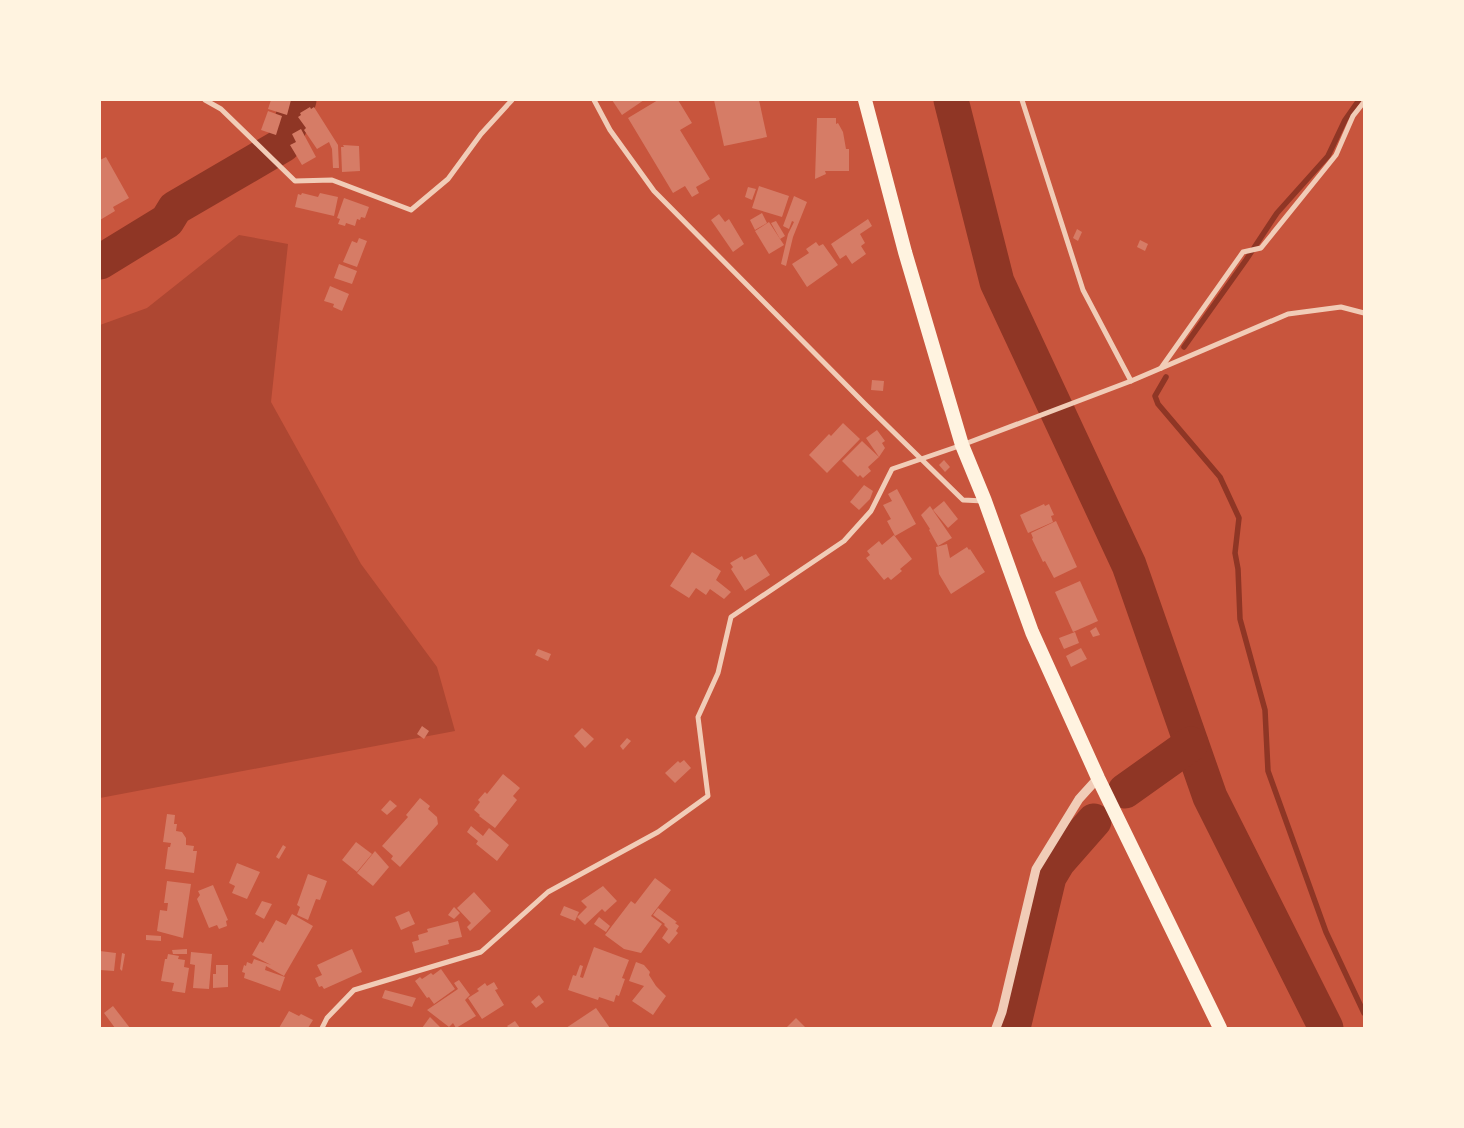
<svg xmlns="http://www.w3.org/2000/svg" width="1464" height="1128" viewBox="0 0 1464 1128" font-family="Roboto,sans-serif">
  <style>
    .green { fill: #ae4732 }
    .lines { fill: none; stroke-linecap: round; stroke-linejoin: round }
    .stream { stroke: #8f3625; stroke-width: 5.5 }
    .river { stroke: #8f3625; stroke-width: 35 }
    .building { fill: #d67c66 }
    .minor { stroke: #f1ccb7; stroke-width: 5 }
    .tertiary { stroke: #f1ccb7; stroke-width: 9 }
    .trunk { stroke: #fff3e0; stroke-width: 14 }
  </style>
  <rect width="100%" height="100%" fill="#c8553d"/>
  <polygon class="green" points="239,235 288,244 271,402 361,564 437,667 455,731 100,798 100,325 147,308"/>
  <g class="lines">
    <g class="stream">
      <polyline points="1184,347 1246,260 1277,213 1328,156 1345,120 1359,100"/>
      <polyline points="1166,377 1155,396 1158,404 1220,477 1239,518 1235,553 1238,569 1240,619 1265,710 1268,771 1326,932 1364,1013"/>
    </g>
    <g class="river">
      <polyline points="951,100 997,282 1129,565 1210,797 1326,1028"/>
      <polyline points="100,262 167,221 175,208 283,145 299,100"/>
      <polyline points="1125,791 1191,744"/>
      <polyline points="1013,1028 1049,877 1058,862 1094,821"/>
    </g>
  </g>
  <g class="building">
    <polygon points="271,100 291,100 287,115 268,109"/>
    <polygon points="612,100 644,100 622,115"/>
    <polygon points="658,100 678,100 692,123 680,130 710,179 696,187 699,193 692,197 685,186 673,193 628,118"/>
    <polygon points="714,100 759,100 767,137 724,146"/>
    <polygon points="310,107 311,109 314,107 338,145 339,168 333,168 332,149 329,142 317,149 304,130 306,128 298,117 301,115 300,113"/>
    <polygon points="268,111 282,116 276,135 261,130"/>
    <polygon points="817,118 836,118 836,124 838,123 843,132 846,149 849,149 849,171 825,171 826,174 815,179"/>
    <polygon points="301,129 316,157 302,165 290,145 296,142 292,134"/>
    <polygon points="343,145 359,146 360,171 342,172 341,147 344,147"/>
    <polygon points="106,157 129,198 113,207 115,211 100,220 100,160"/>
    <polygon points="759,186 789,196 782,217 752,208"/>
    <polygon points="748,187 756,189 752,200 745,197"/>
    <polygon points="302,193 318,197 320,193 338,197 334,216 295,207 298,194 301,195"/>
    <polygon points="794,196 807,202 793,237 786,266 781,264 788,234 794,222 792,221 789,229 783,226"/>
    <polygon points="344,198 369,207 365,218 361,217 360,220 357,219 355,226 346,223 345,226 338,224 340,219 337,218"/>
    <polygon points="762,213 767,223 755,230 750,220"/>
    <polygon points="719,214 725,222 729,219 744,244 733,252 711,220"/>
    <polygon points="868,219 872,226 860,234 865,243 861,246 866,254 852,264 846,255 840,259 831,244"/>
    <polygon points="776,221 785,236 780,239 771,223"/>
    <polygon points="769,222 784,245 769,254 755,231"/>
    <polygon points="1077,229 1082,232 1078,241 1073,238"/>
    <polygon points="359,238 367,241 357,267 343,262 352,241 357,243"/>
    <polygon points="1140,240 1148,244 1145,251 1137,247"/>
    <polygon points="816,242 819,246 823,244 838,265 807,287 792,264 809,253 806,249"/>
    <polygon points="339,264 357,271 352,284 334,278"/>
    <polygon points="330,286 349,294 342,311 333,307 334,304 324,301"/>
    <polygon points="872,380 884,381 883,391 871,390"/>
    <polygon points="843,423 860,439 827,473 809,455 829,434 831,436"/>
    <polygon points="877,430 885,441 882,443 885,448 879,457 866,438"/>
    <polygon points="862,441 879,457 868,467 871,471 863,478 860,475 858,477 842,461"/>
    <polygon points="944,460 950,467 945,472 939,465"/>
    <polygon points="864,485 873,491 870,499 859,510 850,502"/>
    <polygon points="897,489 916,524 895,536 887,521 891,519 883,505 892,501 888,494"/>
    <polygon points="944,501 958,519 948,528 933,510"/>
    <polygon points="1044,504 1045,506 1049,504 1054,515 1051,516 1053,522 1028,533 1020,515"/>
    <polygon points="930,506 952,538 938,546 929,530 930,529 921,515"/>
    <polygon points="1056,521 1077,567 1054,578 1045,561 1043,562 1032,539 1033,538 1031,533"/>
    <polygon points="894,535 912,559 900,569 902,571 891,580 888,577 884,580 866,558 870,555 867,551 879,541 882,545"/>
    <polygon points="947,544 950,558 967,547 969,550 970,549 985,572 951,594 939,574 936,547"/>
    <polygon points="692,552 721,571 716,580 731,592 724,599 710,589 706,595 696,588 689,598 670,586"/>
    <polygon points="756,554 770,575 745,591 731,569 733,567 730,563 742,556 744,560"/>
    <polygon points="1080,581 1098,621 1073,632 1055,592"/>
    <polygon points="1096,627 1100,635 1093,637 1090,631"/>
    <polygon points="1075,632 1079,643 1064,649 1059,638"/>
    <polygon points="1081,648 1087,659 1071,667 1066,656"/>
    <polygon points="538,649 551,654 548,661 535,655"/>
    <polygon points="422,726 429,731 424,739 417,734"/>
    <polygon points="582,728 594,739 585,748 574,736"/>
    <polygon points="627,738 631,741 623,750 620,746"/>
    <polygon points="684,760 691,768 675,783 665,773 678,761 680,763"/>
    <polygon points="503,774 520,788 513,796 517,800 495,828 479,816 480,815 474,810 480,802 478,800 485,792 487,794"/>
    <polygon points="420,798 430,806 428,809 437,817 438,824 400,867 391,859 393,856 382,846 408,817 406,815"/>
    <polygon points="390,800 397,806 387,815 381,810"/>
    <polygon points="167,814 175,815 174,824 177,824 176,831 182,832 186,838 186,845 194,846 193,851 197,851 194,873 165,869 168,847 170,847 171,843 163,842"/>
    <polygon points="471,826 483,836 489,828 509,845 497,861 476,844 478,841 467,832"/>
    <polygon points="356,842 372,854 357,872 342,860"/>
    <polygon points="283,845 286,847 279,859 276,857"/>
    <polygon points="375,851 389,867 373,886 357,873"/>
    <polygon points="237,863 260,872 247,899 232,893 235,886 229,883"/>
    <polygon points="308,874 327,881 320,900 316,899 308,920 297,915 300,907 297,905"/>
    <polygon points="655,878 671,890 651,916 662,924 641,953 624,949 605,935 631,901 635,904"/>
    <polygon points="167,881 191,884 183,938 157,931 160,910 167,911 168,903 164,903"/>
    <polygon points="213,885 228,920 226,921 227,926 219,929 217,925 209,928 197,899 200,895 198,891"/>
    <polygon points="603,886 617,901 605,912 602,909 585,925 577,917 587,907 581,901"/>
    <polygon points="474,892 491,911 470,931 467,927 471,923 457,908"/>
    <polygon points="262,901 272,904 264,919 255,914"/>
    <polygon points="564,906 579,912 575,921 560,915"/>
    <polygon points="454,907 460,913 454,919 448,915"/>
    <polygon points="658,908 677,922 675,923 679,926 676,931 678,933 669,944 662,938 668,929 664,925 665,924 653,915"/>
    <polygon points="409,911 415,924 401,930 395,917"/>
    <polygon points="292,914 313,926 284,976 266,966 265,970 285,977 280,991 244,978 245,973 242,972 244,965 246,966 247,962 252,964 254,959 271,965 252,955 260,941 263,943 276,920 286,925"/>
    <polygon points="599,917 610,926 606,932 594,924"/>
    <polygon points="458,921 462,937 448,940 449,944 415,953 412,942 419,940 418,935 428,932 427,929"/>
    <polygon points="146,935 161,936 161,941 146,940"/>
    <polygon points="594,947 629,960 622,978 625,979 619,996 616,995 614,1002 599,997 598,1000 568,990 573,975 576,976 580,965 583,966 580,977 583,978"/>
    <polygon points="187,949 187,954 173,954 172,950"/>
    <polygon points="352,949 362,972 324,989 322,986 319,987 315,978 322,975 317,965"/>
    <polygon points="100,951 116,953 114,971 100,970"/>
    <polygon points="191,952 212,954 209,989 193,988 195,965 190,964"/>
    <polygon points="122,953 125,954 122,971 120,969"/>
    <polygon points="168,954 179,956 178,959 185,960 184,967 189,968 185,993 172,991 174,983 161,981 165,959 167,959"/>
    <polygon points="636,962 644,965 650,972 649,975 656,986 666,996 653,1015 632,1001 644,986 629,981"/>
    <polygon points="216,965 228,965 228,987 213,988 213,974 216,974"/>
    <polygon points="441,969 455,989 434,1004 429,997 427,998 415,981 420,977 422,979 431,973 433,975"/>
    <polygon points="459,980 470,995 465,1000 476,1016 456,1028 453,1023 449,1027 427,1010 458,989 454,983"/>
    <polygon points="494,982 498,989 495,990 504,1005 482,1019 468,998 479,991 477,989 485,983 487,986"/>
    <polygon points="385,990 416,998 412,1007 382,998"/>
    <polygon points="539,995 544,1002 536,1008 531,1002"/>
    <polygon points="113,1006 130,1028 115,1028 104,1013"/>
    <polygon points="596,1008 610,1028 566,1028"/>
    <polygon points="289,1011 299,1016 301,1014 313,1020 308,1028 279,1028"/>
    <polygon points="430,1017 441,1028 422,1028"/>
    <polygon points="796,1018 806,1028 786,1028"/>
    <polygon points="515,1021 520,1028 509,1028 507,1026"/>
  </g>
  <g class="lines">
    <g class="minor">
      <polyline points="205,100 221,109 295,181 332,180 411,210 448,179 481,134 512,100"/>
      <polyline points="594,100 610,130 654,191 865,404 963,500 984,501"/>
      <polyline points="1022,100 1083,290 1131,381"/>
      <polyline points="1161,368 1243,252 1261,248 1336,155 1353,116 1364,102"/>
      <polyline points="322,1028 327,1018 354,990 481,952 548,892 658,832 708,796 698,717 718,673 731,617 844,541 871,511 892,469 962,445 1131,381 1288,314 1341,307 1364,313"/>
    </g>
    <polyline class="tertiary" points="996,1028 1002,1012 1036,869 1079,799 1098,778"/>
    <polyline class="trunk" points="865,100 905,252 962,445 985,501 1032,632 1098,778 1220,1028"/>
  </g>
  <rect width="1464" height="1128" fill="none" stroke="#fff3e0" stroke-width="202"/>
</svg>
